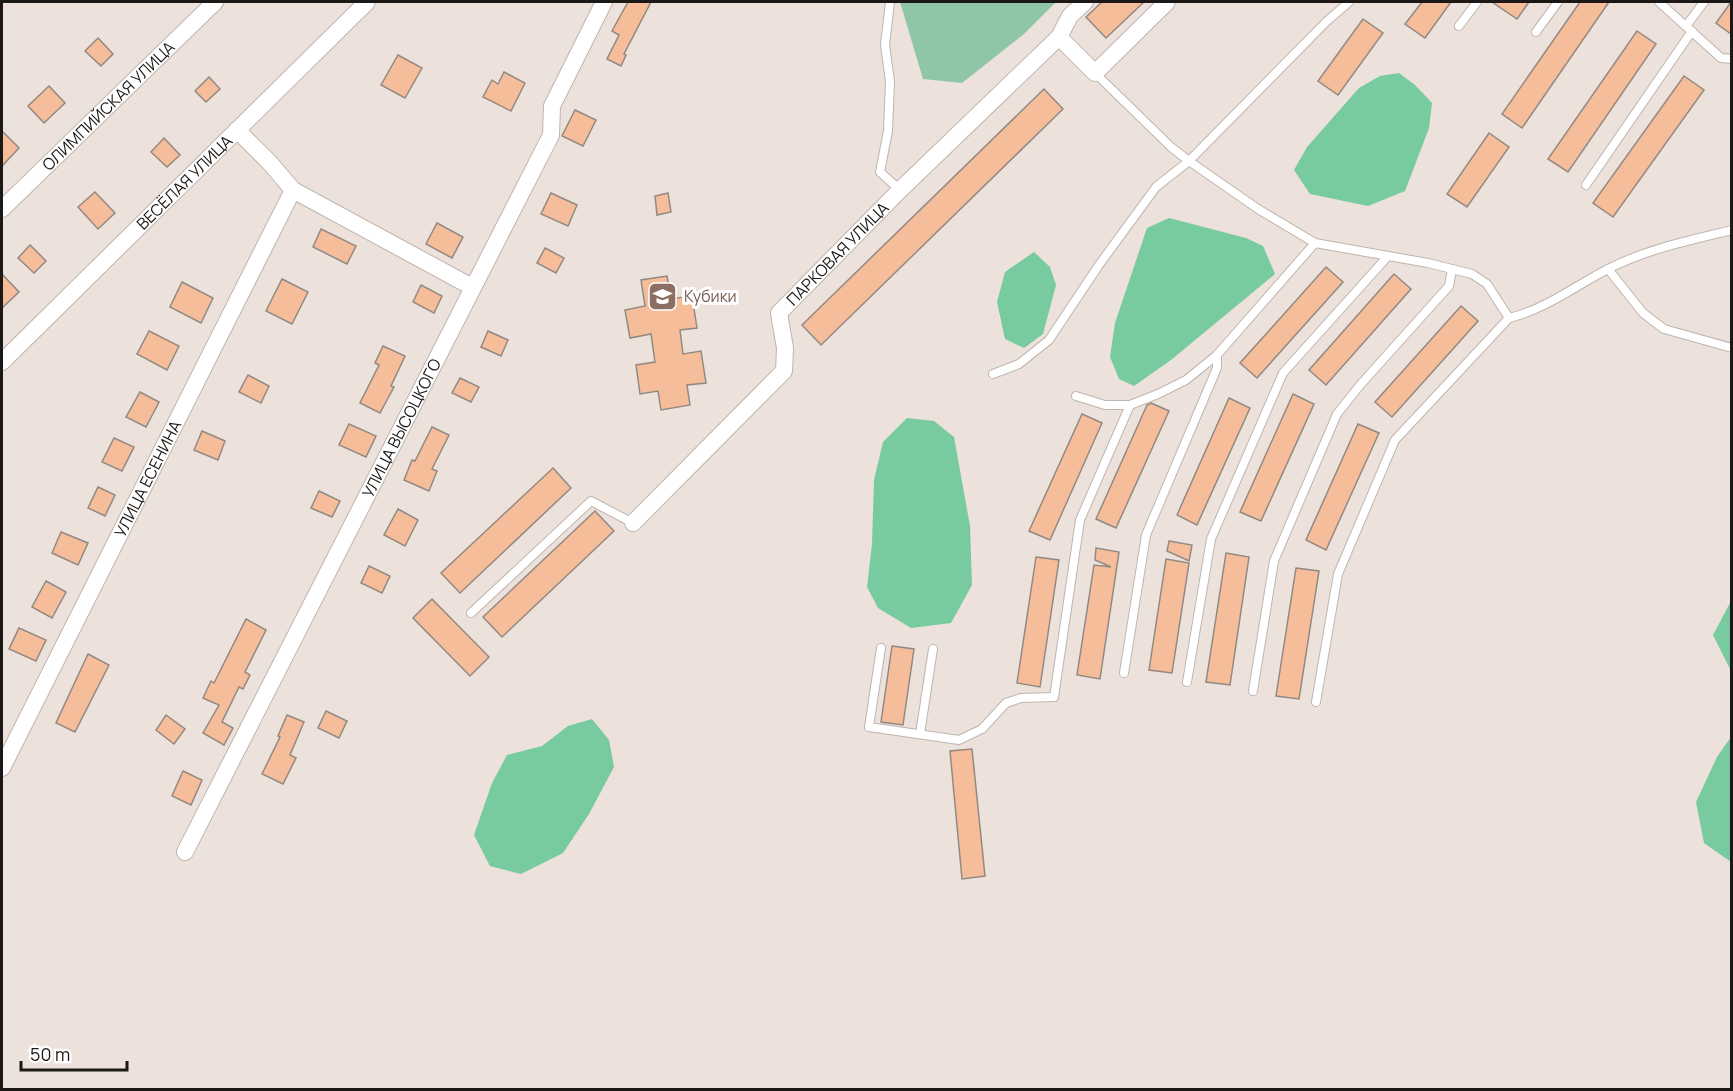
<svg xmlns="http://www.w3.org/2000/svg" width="1733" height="1091" viewBox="0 0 1733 1091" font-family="Manrope,sans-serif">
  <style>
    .green { fill: #90c6a8 }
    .forest { fill: #78ca9f }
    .building { fill: #f5bd99; stroke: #938983; stroke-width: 1.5 }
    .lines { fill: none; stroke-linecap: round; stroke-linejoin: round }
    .service-casing { stroke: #bfb5ae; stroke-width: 10 }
    .minor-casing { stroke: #bfb5ae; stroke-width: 18 }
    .service { stroke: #fff; stroke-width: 8 }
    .minor { stroke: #fff; stroke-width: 16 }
    .labels { text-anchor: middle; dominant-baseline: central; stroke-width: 6; stroke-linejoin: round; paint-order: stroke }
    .street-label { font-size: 16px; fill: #1b1815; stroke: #fff }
    .education-label { font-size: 16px; fill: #785e54; stroke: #fff; text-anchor: start }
  </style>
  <rect width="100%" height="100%" fill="#ece1db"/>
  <polygon class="green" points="900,2 1056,2 1024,34 962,83 923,79"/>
  <g class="forest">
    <polygon points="1399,73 1415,85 1432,103 1429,128 1405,191 1368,206 1310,194 1294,170 1307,147 1359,88 1380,76"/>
    <polygon points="1169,218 1246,238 1263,246 1275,274 1171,360 1134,386 1119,379 1110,357 1115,323 1147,228"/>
    <polygon points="1034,252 1050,267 1056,285 1043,334 1024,348 1005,339 997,302 1005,272"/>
    <polygon points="907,418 934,421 954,437 970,526 972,585 951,623 911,628 878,608 867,587 872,544 874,480 883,442"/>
    <polygon points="1731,601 1731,671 1713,635"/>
    <polygon points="592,719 609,740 614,767 589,814 563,853 521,874 490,866 474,835 492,783 507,755 542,746 568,726"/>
    <polygon points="1731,737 1731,862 1704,843 1696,802 1717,757"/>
  </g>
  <g class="building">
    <polygon points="628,2 651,2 624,54 626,55 621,66 607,59 619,35 612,31"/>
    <polygon points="1102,2 1144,2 1106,38 1086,17"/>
    <polygon points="1422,2 1451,2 1425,38 1405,24"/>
    <polygon points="1492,2 1529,2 1517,19"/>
    <polygon points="1580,2 1609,2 1522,128 1502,114"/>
    <polygon points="1731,2 1731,34 1716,23"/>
    <polygon points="1363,19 1383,33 1338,95 1318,81"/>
    <polygon points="1637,31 1656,44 1568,172 1548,159"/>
    <polygon points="98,38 113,54 101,66 85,51"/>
    <polygon points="398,55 422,68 405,98 381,85"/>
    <polygon points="504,72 525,83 511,111 483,97 492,80 498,84"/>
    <polygon points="1684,76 1704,90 1613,217 1593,203"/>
    <polygon points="209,77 220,89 206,102 195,91"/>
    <polygon points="49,86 65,103 44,123 28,106"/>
    <polygon points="1044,89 1063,109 821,345 802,325"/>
    <polygon points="575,110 596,120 583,146 562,136"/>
    <polygon points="2,131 19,148 2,166"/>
    <polygon points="1489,133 1509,147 1467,207 1447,194"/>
    <polygon points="164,138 180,155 167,167 151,152"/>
    <polygon points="95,192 115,213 98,229 78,207"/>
    <polygon points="551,193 577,205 568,226 541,214"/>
    <polygon points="668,193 671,212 657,215 655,196"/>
    <polygon points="437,223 463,237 452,258 426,244"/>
    <polygon points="321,229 356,246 347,264 313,247"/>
    <polygon points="30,245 46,261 34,273 18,258"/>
    <polygon points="545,248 564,258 556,273 537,263"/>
    <polygon points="1326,267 1343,282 1257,378 1240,363"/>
    <polygon points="2,274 19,292 2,308"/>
    <polygon points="1394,274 1411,289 1326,385 1309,370"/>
    <polygon points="667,276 671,299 692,296 697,328 680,330 683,354 701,351 706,383 687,385 690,405 661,410 658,391 640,394 636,365 655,362 651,334 630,338 625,310 645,306 641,280"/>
    <polygon points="282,279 308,292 292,324 266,311"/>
    <polygon points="182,282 213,298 201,323 170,307"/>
    <polygon points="421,285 442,296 434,313 413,302"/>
    <polygon points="1461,306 1478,321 1392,417 1375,402"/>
    <polygon points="149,331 179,346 167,370 137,354"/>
    <polygon points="488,331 508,340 501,356 481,347"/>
    <polygon points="383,346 405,356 391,386 394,387 380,413 360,403 379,365 375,363"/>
    <polygon points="248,375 269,386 261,403 239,392"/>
    <polygon points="460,378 479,387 471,402 452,393"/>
    <polygon points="140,392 159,402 146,427 126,417"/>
    <polygon points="1293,394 1314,404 1261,521 1240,512"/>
    <polygon points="1229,398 1250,408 1197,525 1177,515"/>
    <polygon points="1151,403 1169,411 1116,528 1096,519 1147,405"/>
    <polygon points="1082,414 1102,423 1050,540 1029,531"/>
    <polygon points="349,424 376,436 366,457 339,445"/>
    <polygon points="1358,424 1379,433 1326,550 1306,540"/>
    <polygon points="432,427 449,435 432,469 437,471 429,491 404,480 412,460 415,461"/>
    <polygon points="202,431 225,441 218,460 194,450"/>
    <polygon points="114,438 134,447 122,471 102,462"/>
    <polygon points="553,468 571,488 460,593 441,573"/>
    <polygon points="98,487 115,495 105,516 88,508"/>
    <polygon points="319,491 340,501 332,517 311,508"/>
    <polygon points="398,509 418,520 405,546 384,535"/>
    <polygon points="595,511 614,531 502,637 483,617"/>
    <polygon points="61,532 88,543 78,565 52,553"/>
    <polygon points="1169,541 1192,545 1189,561 1167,551"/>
    <polygon points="1096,548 1119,552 1100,679 1077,675 1094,565 1111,567 1095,560"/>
    <polygon points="1226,553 1249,557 1230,685 1206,682"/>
    <polygon points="1036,557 1059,560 1040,687 1017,683"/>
    <polygon points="1166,559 1189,563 1172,673 1149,670"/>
    <polygon points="369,566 390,576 382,593 361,583"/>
    <polygon points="1296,568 1319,571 1299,699 1276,696"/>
    <polygon points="46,581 66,592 52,618 32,607"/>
    <polygon points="432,599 489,657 470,676 413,618"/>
    <polygon points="246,619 266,630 245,672 250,675 243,689 239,687 222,722 233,728 224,745 203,733 219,705 203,698 211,681 214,683"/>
    <polygon points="19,628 46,640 36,661 9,649"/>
    <polygon points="892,646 914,649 903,725 881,722"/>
    <polygon points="88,654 109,665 75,732 56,723"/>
    <polygon points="326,711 347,721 339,738 318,728"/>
    <polygon points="166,715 185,729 174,744 156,730"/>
    <polygon points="287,715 304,722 290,755 296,758 283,784 262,774 280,737 278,736"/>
    <polygon points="972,749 985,876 962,879 950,751"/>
    <polygon points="183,771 202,780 191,805 172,796"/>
  </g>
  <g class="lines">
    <defs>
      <g id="service">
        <polyline points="890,2 885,45 890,81 888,131 880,172 900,190"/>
        <polyline points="1659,2 1721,58 1732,59"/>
        <polyline points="1459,26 1477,2"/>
        <polyline points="1686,26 1704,2"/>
        <polyline points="1536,32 1558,2"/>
        <polyline points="1095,73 1171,147 1189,161 1258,209 1315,243 1428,263 1472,274 1487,284 1509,318"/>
        <polyline points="1586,185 1692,31"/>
        <polyline points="1608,269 1643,313 1664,329 1732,348"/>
        <polyline points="993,374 1019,364 1049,340 1099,265 1156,187 1189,161 1326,22 1349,2"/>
        <polyline points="1076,396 1105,405 1130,405 1158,394 1186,380 1217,355 1315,243"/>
        <polyline points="471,613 591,501 633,523"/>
        <polyline points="881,648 869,727 959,740 982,729 1006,703 1021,698 1054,697 1080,520 1130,405"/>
        <polyline points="1124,673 1146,535 1217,368 1217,355"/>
        <polyline points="1187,682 1211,539 1283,373 1388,256"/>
        <polyline points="1253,691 1274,561 1337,414 1361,384 1449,286 1452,269"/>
        <path d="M1316,702l22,-128 57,-134 114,-122c37,-9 66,-32 99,-49 39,-20 82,-29 124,-39"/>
        <polyline points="920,734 933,649"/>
      </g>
      <g id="minor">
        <polyline points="1059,37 1095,73 1167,2"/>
        <polyline points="237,130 270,163 293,190 472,287"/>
        <path id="s1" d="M2,209l213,-207"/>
        <path id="s2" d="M2,362l365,-360"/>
        <path id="s3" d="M633,523l151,-152 1,-23 -6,-35 121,-123 159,-153 11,-21 15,-14"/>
        <path id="s4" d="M2,768l291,-578"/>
        <path id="s5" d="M185,852l366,-717 1,-29 52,-104"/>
      </g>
    </defs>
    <use href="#service" class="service-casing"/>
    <use href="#minor" class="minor-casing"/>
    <use href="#service" class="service"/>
    <use href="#minor" class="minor"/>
  </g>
  <defs>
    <symbol id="school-square" viewBox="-11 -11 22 22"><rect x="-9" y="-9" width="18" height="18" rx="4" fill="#8d6e63" stroke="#fff"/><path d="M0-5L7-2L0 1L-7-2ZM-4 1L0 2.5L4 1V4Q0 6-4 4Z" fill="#fff"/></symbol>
  </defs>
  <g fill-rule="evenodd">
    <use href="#school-square" x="646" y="280" width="33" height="33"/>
  </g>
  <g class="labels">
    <g class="street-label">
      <text stroke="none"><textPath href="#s1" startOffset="148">ОЛИМПИЙСКАЯ УЛИЦА</textPath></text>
      <text stroke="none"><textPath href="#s2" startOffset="256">ВЕСЁЛАЯ УЛИЦА</textPath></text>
      <text stroke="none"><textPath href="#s3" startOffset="356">ПАРКОВАЯ УЛИЦА</textPath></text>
      <text stroke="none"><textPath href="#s5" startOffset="476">УЛИЦА ВЫСОЦКОГО</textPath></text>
      <text stroke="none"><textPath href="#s4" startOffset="324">УЛИЦА ЕСЕНИНА</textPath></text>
    </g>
    <g class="education-label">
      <text x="684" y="296">Кубики</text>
    </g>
  </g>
  <rect width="1733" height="1091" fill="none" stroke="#1b1815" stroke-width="6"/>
  <path d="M21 1061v9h106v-9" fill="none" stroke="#1b1815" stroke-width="3"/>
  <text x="30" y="1061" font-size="18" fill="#1b1815" stroke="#ffffff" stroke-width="4.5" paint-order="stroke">50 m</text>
</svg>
